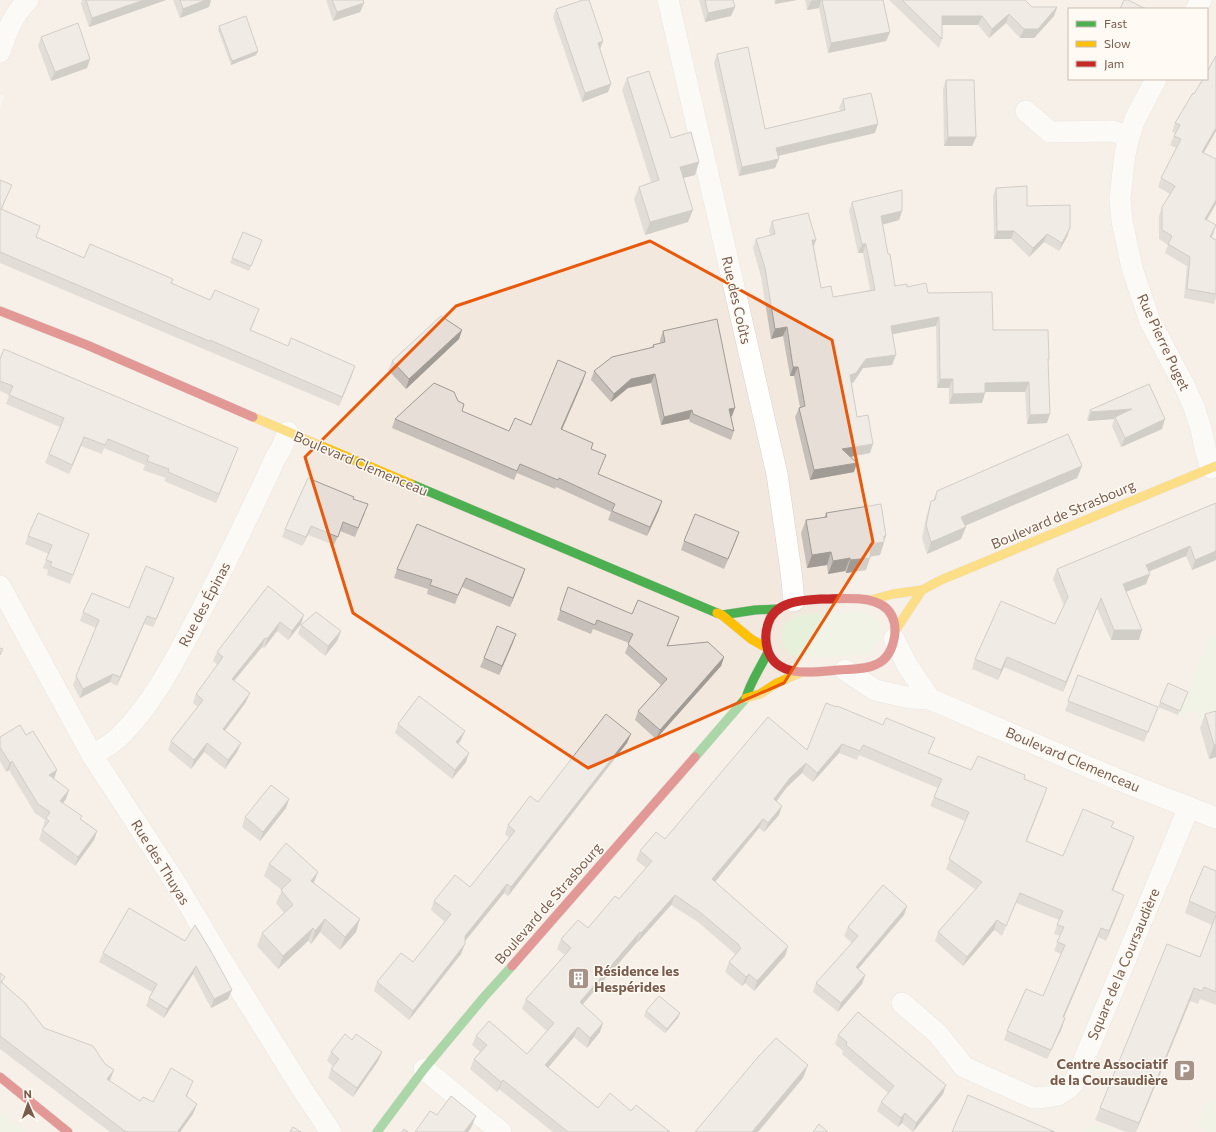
<svg xmlns="http://www.w3.org/2000/svg" width="1216" height="1132" viewBox="0 0 1216 1132" font-family="Commissioner,sans-serif">
  <style>
    .residential { fill: #f2e8de; fill-rule: evenodd }
    .green { fill: #e7f0db }
    .lines { fill: none; stroke-linecap: round; stroke-linejoin: round }
    .street-casing { stroke: #d7d1cb; stroke-width: 22 }
    .fast-casing { stroke: #d9d2cb; stroke-width: 10 }
    .slow-casing { stroke: #d9d2cb; stroke-width: 10 }
    .jam-casing { stroke: #d9d2cb; stroke-width: 10 }
    .street { stroke: #fefefd; stroke-width: 21 }
    .fast { stroke: #4caf50; stroke-width: 9 }
    .slow { stroke: #ffc107; stroke-width: 9 }
    .jam { stroke: #c62828; stroke-width: 9 }
    .wall { fill: #c6bfb9 }
    .shaded-wall { fill: #a19b96 }
    .building { fill: #e6ded7; stroke: #a19b96 }
    .marked { fill: none; stroke: #e8590c; stroke-width: 3; stroke-linejoin: round }
    .labels { text-anchor: middle; dominant-baseline: central; stroke-width: 3; stroke-linejoin: round; paint-order: stroke }
    .street-label { font-size: 14px; fill: #7a5c4d; stroke: #fffaf3 }
    .poi-label { font-size: 14px; font-weight: bold; fill: #7a5c4d; stroke: #fffaf3; text-anchor: start }
  </style>
  <rect width="100%" height="100%" fill="#f9f5f0"/>
  <path class="residential" d="M0,0h1216v1132h-1216v-1023l4,-13 -4,-1zM1069,9h138v70h-138z"/>
  <g class="green">
    <path d="M856,611c6,2 13,3 18,7 13,12 4,31 -9,37l-65,3 -6,-1 -6,-4 -4,-7 -2,-7v-8l4,-9 11,-7z"/>
    <polygon points="1216,635 1216,718 1201,723 1197,710 1178,715 1209,638"/>
    <polygon points="1216,1100 1216,1132 1204,1132 1198,1124 1207,1105"/>
    <polygon points="0,1112 26,1132 0,1132"/>
    <polygon points="1094,1125 1113,1132 1083,1132"/>
  </g>
  <g class="lines">
    <defs>
      <g id="street">
        <polyline points="668,0 777,474 791,571 794,601"/>
        <polyline points="1196,9 1201,0"/>
        <path d="M0,52c7,-21 12,-36 28,-52"/>
        <polyline points="1156,79 1135,119 1129,137 1125,154 1120,198 1122,221 1132,268 1141,295 1150,321 1185,387 1194,407 1201,429 1206,452 1211,468"/>
        <polyline points="1026,111 1050,132 1113,131 1129,137"/>
        <polyline points="0,586 92,755 177,885 216,951 302,1089 331,1132"/>
        <polyline points="845,670 875,690 910,698 930,699 907,665 894,639"/>
        <polyline points="930,699 1119,780 1216,818"/>
        <path d="M92,755c12,-6 23,-13 32,-23 28,-29 49,-68 68,-104 30,-56 57,-113 84,-171l5,-8 7,-17"/>
        <polyline points="902,1003 938,1034 964,1067 1033,1098 1047,1097 1058,1095 1069,1088 1076,1079 1189,807"/>
        <polyline points="424,1069 501,1132"/>
      </g>
      <g id="fast">
        <polyline points="411,484 717,613"/>
        <polyline points="722,615 755,610 777,609"/>
        <path d="M695,757l51,-59c4,-16 15,-31 22,-46"/>
        <polyline points="377,1132 424,1069 484,997 512,966"/>
      </g>
      <g id="slow">
        <polyline points="253,417 411,484"/>
        <polyline points="871,600 893,594 922,590 941,580 1216,466"/>
        <polyline points="717,613 722,615 751,639 767,648"/>
        <polyline points="895,631 922,590"/>
        <polyline points="746,698 760,694 777,683 802,672"/>
      </g>
      <g id="jam">
        <polyline points="0,311 87,345 253,417"/>
        <path d="M822,599c21,0 59,-6 70,17 7,15 1,41 -15,48 -11,6 -27,5 -39,6 -23,2 -60,9 -70,-19 -3,-9 -3,-18 0,-27 7,-23 34,-24 54,-25z"/>
        <polyline points="512,966 695,757"/>
        <polyline points="0,1077 68,1132"/>
      </g>
    </defs>
    <use href="#street" class="street-casing"/>
    <use href="#fast" class="fast-casing"/>
    <use href="#slow" class="slow-casing"/>
    <use href="#jam" class="jam-casing"/>
    <use href="#street" class="street"/>
    <use href="#fast" class="fast"/>
    <use href="#slow" class="slow"/>
    <use href="#jam" class="jam"/>
  </g>
  <g class="wall">
    <polygon points="82,0 166,0 89,27 81,4"/>
    <polygon points="173,0 211,0 209,7 180,18"/>
    <polygon points="326,0 363,0 364,3 360,12 333,21"/>
    <polygon points="699,0 733,0 735,7 731,16 705,22"/>
    <polygon points="774,0 797,0 775,4"/>
    <polygon points="805,0 883,0 890,32 886,41 828,53 819,8 807,10"/>
    <polygon points="889,0 1025,0 1032,7 1057,7 1054,16 1034,38 1020,38 1006,23 989,38 978,25 942,25 942,39 939,48"/>
    <polygon points="556,9 600,49 611,84 608,92 582,102 553,17"/>
    <polygon points="219,26 258,51 256,55 231,65 218,30"/>
    <polygon points="41,37 90,59 87,68 51,81 38,46"/>
    <polygon points="717,54 765,129 840,111 839,108 843,99 875,133 778,156 775,168 739,176 714,63"/>
    <polygon points="1216,56 1216,131 1204,152 1207,220 1213,234 1211,237 1216,240 1216,298 1214,304 1184,298 1187,266 1165,253 1168,245 1159,239 1159,216 1162,207 1170,194 1158,187 1161,178 1176,148 1170,145 1175,133 1172,132 1175,123 1194,94"/>
    <polygon points="627,78 671,138 699,162 695,175 683,178 688,222 645,235 634,199 639,187 651,182 622,90"/>
    <polygon points="946,80 976,137 972,146 944,146 943,89"/>
    <polygon points="0,180 8,194 2,209 36,237 84,258 171,284 256,318 251,330 352,375 339,406 206,350 0,263"/>
    <polygon points="996,188 1027,206 1070,228 1067,237 1059,251 1044,242 1029,257 1011,239 994,239 993,196"/>
    <polygon points="852,202 902,211 899,220 882,224 888,254 895,286 907,287 928,293 993,330 1049,359 1048,362 1047,423 1027,424 1025,392 985,392 982,403 949,404 949,388 937,388 936,326 892,334 892,365 863,368 853,383 851,383 857,417 873,444 870,453 850,457 854,472 810,480 795,417 799,408 800,407 794,376 790,376 783,336 771,339 761,277 753,248 756,239 770,235 769,230 772,221 814,246 821,288 833,297 870,290 863,253 858,253 849,211"/>
    <polygon points="261,244 249,271 230,263 232,258"/>
    <polygon points="462,330 459,339 406,389 388,370 392,361"/>
    <polygon points="663,331 732,416 731,417 734,431 731,440 690,422 689,419 661,425 651,383 628,388 611,402 591,380 594,371 652,347 653,345 660,343 660,340"/>
    <polygon points="0,359 235,456 216,503 164,481 166,478 143,470 145,465 104,448 102,454 81,446 69,474 45,463 60,427 6,404 9,395 0,391"/>
    <polygon points="583,381 562,430 591,449 602,464 598,474 659,510 647,536 608,520 611,512 556,487 555,489 517,473 514,480 392,428 395,419 458,401 464,404 462,411 509,431 531,425"/>
    <polygon points="1090,410 1162,429 1121,447 1112,426 1114,419 1088,421 1087,419"/>
    <polygon points="1082,466 1077,478 965,526 966,527 961,539 927,554 922,538 927,514 931,501 933,501 937,491"/>
    <polygon points="353,499 365,513 355,537 340,531 334,545 308,535 302,546 282,537 285,529"/>
    <polygon points="1216,503 1216,560 1192,570 1186,556 1149,572 1146,584 1126,592 1139,640 1111,640 1097,608 1063,692 1004,667 998,680 972,669 975,659 1055,624 1064,606 1053,579 1057,569"/>
    <polygon points="826,513 886,536 884,540 884,542 880,555 870,557 866,570 846,573 845,571 828,574 827,565 807,568 801,533 806,520 824,518"/>
    <polygon points="739,532 724,569 681,550 684,541"/>
    <polygon points="89,534 70,584 47,575 48,570 43,568 49,554 25,544 28,536"/>
    <polygon points="397,569 525,569 510,607 462,587 455,604 427,594 428,589 394,578"/>
    <polygon points="174,578 153,627 144,624 117,686 110,682 80,698 73,685 96,628 80,621 83,612 129,608"/>
    <polygon points="268,586 301,624 288,640 277,631 264,648 262,647 234,681 246,702 225,731 241,743 237,752 225,769 204,752 191,769 168,750 171,741 198,707 193,703 196,694 218,665 213,661 217,652"/>
    <polygon points="568,587 632,614 679,617 668,646 724,657 721,666 656,739 635,720 638,711 661,685 625,653 629,643 593,629 591,634 557,620"/>
    <polygon points="301,625 341,631 337,641 325,656 298,634"/>
    <polygon points="516,634 499,675 480,667 484,658"/>
    <polygon points="1078,675 1155,716 1144,742 1065,711"/>
    <polygon points="1168,683 1188,692 1178,715 1158,707"/>
    <polygon points="1216,711 1216,757 1209,759 1200,728 1205,714"/>
    <polygon points="398,724 461,740 458,744 466,762 452,779 395,733"/>
    <polygon points="883,725 935,738 929,753 971,770 1024,779 1044,798 1027,841 1063,856 1114,822 1111,827 1134,837 1113,890 1121,904 1106,941 1098,937 1064,1017 1062,1028 1047,1059 1004,1040 1007,1031 1043,996 1061,954 1054,951 1060,936 1054,934 1059,920 1016,903 1002,936 994,930 963,966 935,941 938,932 976,890 946,869 965,821 930,806 938,788 859,755 857,760 839,753 813,782 802,773 787,787 777,801 779,815 764,832 759,828 715,882 788,946 785,956 754,991 745,983 742,986 725,972 729,962 735,955 734,955 735,954 698,922 671,905 638,942 637,942 582,1005 600,1032 587,1048 574,1037 548,1067 598,1108 631,1111 670,1132 553,1132 499,1089 497,1092 470,1069 474,1059 480,1052 472,1045 476,1036 527,1054 547,1031 522,1009 526,999 565,955 557,949 561,939 588,928 619,899 646,868 636,860 640,851 665,839 807,750"/>
    <polygon points="0,737 54,779 66,799 62,803 81,819 97,831 94,840 75,866 39,840 42,830 44,828 43,827 45,820 35,813 9,770 6,772 0,761"/>
    <polygon points="627,743 508,896 504,893 465,941 461,954 409,1020 374,991 377,982 413,962 445,922 431,910 434,901 470,887 509,838 505,834 508,825 538,802"/>
    <polygon points="289,799 286,808 260,841 242,827 245,817"/>
    <polygon points="269,864 318,872 314,883 356,932 340,950 320,932 311,944 308,941 278,969 257,946 262,933 284,913 276,903 282,890 264,876"/>
    <polygon points="1216,871 1216,1005 1200,999 1198,1004 1190,1001 1136,1132 1126,1132 1095,1120 1100,1108 1200,957 1212,925 1185,913 1189,901"/>
    <polygon points="907,906 904,915 858,969 865,975 862,984 838,1012 813,992 816,983 852,943 844,936 848,927"/>
    <polygon points="185,941 228,999 211,1008 193,974 164,1018 146,1006 149,998 152,992 99,962 103,953"/>
    <polygon points="0,973 3,983 44,1028 110,1080 109,1081 140,1101 153,1102 189,1091 187,1097 193,1114 180,1132 110,1132 0,1049"/>
    <polygon points="646,1011 680,1013 678,1018 665,1033 644,1016"/>
    <polygon points="838,1035 943,1094 913,1132 902,1123 898,1127 877,1111 881,1102 888,1093 842,1054 843,1051 835,1044"/>
    <polygon points="352,1040 382,1052 378,1061 353,1097 328,1078 331,1069 333,1066 327,1061 331,1052"/>
  </g>
  <g class="shaded-wall">
    <polygon points="144,0 166,0 89,27 92,18"/>
    <polygon points="206,0 211,0 209,7 180,18 183,9"/>
    <polygon points="776,0 797,0 775,4"/>
    <polygon points="815,0 821,0 819,8 807,10 811,1"/>
    <polygon points="364,3 360,12 333,21 337,12"/>
    <polygon points="735,7 731,16 705,22 708,13"/>
    <polygon points="1057,7 1054,16 1034,38 1020,38 1024,29"/>
    <polygon points="1009,14 1006,23 989,38 992,29"/>
    <polygon points="942,16 982,16 978,25 939,25"/>
    <polygon points="890,32 886,41 828,53 831,43"/>
    <polygon points="603,41 600,49 598,43"/>
    <polygon points="258,51 256,55 231,65 232,61"/>
    <polygon points="90,59 87,68 51,81 55,72"/>
    <polygon points="611,84 608,92 582,102 585,93"/>
    <polygon points="878,124 875,133 773,157 776,148"/>
    <polygon points="1216,128 1216,131 1199,161 1202,152"/>
    <polygon points="948,137 976,137 972,146 944,146"/>
    <polygon points="779,159 775,168 739,176 742,167"/>
    <polygon points="699,162 695,175 675,180 680,167"/>
    <polygon points="1216,200 1216,204 1202,228 1205,219"/>
    <polygon points="693,210 688,222 645,235 650,222"/>
    <polygon points="902,211 899,220 878,226 881,216"/>
    <polygon points="1216,226 1213,234 1207,246 1210,237"/>
    <polygon points="1070,228 1067,237 1059,251 1062,243"/>
    <polygon points="997,231 1014,231 1011,239 994,239"/>
    <polygon points="1047,234 1044,242 1029,257 1033,248"/>
    <polygon points="812,240 816,240 813,249"/>
    <polygon points="862,244 866,244 863,253 858,253"/>
    <polygon points="939,317 936,326 888,335 891,326"/>
    <polygon points="787,327 783,336 771,339 775,329"/>
    <polygon points="462,330 459,339 406,389 409,379"/>
    <polygon points="896,355 892,365 863,368 853,383 847,384 850,375 866,359"/>
    <polygon points="355,366 352,375 339,406 342,397"/>
    <polygon points="793,367 798,367 794,376 790,376"/>
    <polygon points="586,372 583,381 558,438 561,429"/>
    <polygon points="655,374 651,383 628,388 611,402 614,394 631,379"/>
    <polygon points="940,379 953,379 949,388 937,388"/>
    <polygon points="1029,382 1025,392 982,392 985,383"/>
    <polygon points="985,393 982,403 949,404 953,394"/>
    <polygon points="735,408 732,416 726,418 729,409"/>
    <polygon points="1132,409 1115,417 1114,419 1088,421 1091,412"/>
    <polygon points="692,410 689,419 661,425 664,417"/>
    <polygon points="1050,414 1047,423 1027,424 1030,415"/>
    <polygon points="1165,419 1162,429 1121,447 1125,438"/>
    <polygon points="84,437 81,446 69,474 72,465"/>
    <polygon points="873,444 870,453 839,459 842,449"/>
    <polygon points="238,448 235,456 216,503 219,494"/>
    <polygon points="857,463 854,472 810,480 814,470"/>
    <polygon points="1082,466 1077,478 957,529 961,517"/>
    <polygon points="662,501 659,510 647,536 650,527"/>
    <polygon points="311,526 308,535 302,546 306,537"/>
    <polygon points="966,527 961,539 927,554 931,542"/>
    <polygon points="739,532 736,541 724,569 728,559"/>
    <polygon points="884,536 886,536 883,543 884,542 880,555 865,557 870,544"/>
    <polygon points="1190,546 1186,556 1142,574 1146,565"/>
    <polygon points="1216,551 1216,560 1192,570 1195,560"/>
    <polygon points="831,552 827,565 807,568 812,555"/>
    <polygon points="850,558 845,571 828,574 833,561"/>
    <polygon points="870,558 866,570 846,573 850,560"/>
    <polygon points="525,569 522,578 510,607 513,598"/>
    <polygon points="1150,574 1146,584 1120,594 1123,584"/>
    <polygon points="174,578 171,586 153,627 156,619"/>
    <polygon points="1101,598 1097,608 1063,692 1066,682"/>
    <polygon points="304,615 301,624 288,640 292,631"/>
    <polygon points="147,616 144,624 117,686 120,677"/>
    <polygon points="280,622 277,631 264,648 267,639"/>
    <polygon points="1114,630 1142,630 1139,640 1111,640"/>
    <polygon points="341,631 337,641 325,656 328,646"/>
    <polygon points="516,634 513,643 499,675 502,666"/>
    <polygon points="265,638 262,647 228,688 232,679"/>
    <polygon points="724,657 721,666 656,739 660,730"/>
    <polygon points="1007,657 1004,667 998,680 1001,670"/>
    <polygon points="113,674 110,682 80,698 83,689"/>
    <polygon points="250,693 246,702 219,738 223,729"/>
    <polygon points="465,731 461,740 453,752 456,742"/>
    <polygon points="631,734 627,743 508,896 511,887"/>
    <polygon points="207,743 204,752 191,769 194,760"/>
    <polygon points="241,743 237,752 225,769 228,760"/>
    <polygon points="842,744 839,753 813,782 817,773"/>
    <polygon points="1216,744 1216,757 1209,759 1214,745"/>
    <polygon points="469,753 466,762 452,779 455,770"/>
    <polygon points="12,761 9,770 6,772 10,763"/>
    <polygon points="806,763 802,773 787,787 771,808 774,799 790,778"/>
    <polygon points="57,770 54,779 49,775"/>
    <polygon points="69,790 66,799 57,811 60,801"/>
    <polygon points="289,799 286,808 260,841 263,832"/>
    <polygon points="782,806 779,815 764,832 768,823"/>
    <polygon points="763,819 759,828 709,889 712,879"/>
    <polygon points="97,831 94,840 75,866 78,857"/>
    <polygon points="1134,837 1131,846 1109,900 1112,890"/>
    <polygon points="318,872 313,884 311,881"/>
    <polygon points="507,884 504,893 461,946 465,936"/>
    <polygon points="675,895 671,905 638,942 641,933"/>
    <polygon points="1124,895 1121,904 1106,941 1109,931"/>
    <polygon points="907,906 904,915 852,976 856,967"/>
    <polygon points="325,919 320,932 311,944 315,931"/>
    <polygon points="360,919 356,932 340,950 345,937"/>
    <polygon points="997,920 994,930 963,966 967,957"/>
    <polygon points="313,928 308,941 278,969 283,956"/>
    <polygon points="1101,928 1098,937 1060,1027 1063,1017"/>
    <polygon points="640,932 637,942 576,1012 580,1002"/>
    <polygon points="465,944 461,954 409,1020 413,1011"/>
    <polygon points="788,946 785,956 754,991 757,981"/>
    <polygon points="196,966 193,974 164,1018 167,1009"/>
    <polygon points="749,974 745,983 742,986 746,977"/>
    <polygon points="865,975 862,984 838,1012 841,1003"/>
    <polygon points="1194,988 1190,1001 1136,1132 1139,1123"/>
    <polygon points="232,990 228,999 211,1008 214,999"/>
    <polygon points="680,1013 678,1018 665,1033 667,1029"/>
    <polygon points="1065,1018 1062,1028 1047,1059 1051,1050"/>
    <polygon points="603,1023 600,1032 587,1048 590,1038"/>
    <polygon points="578,1027 574,1037 542,1075 545,1065"/>
    <polygon points="382,1052 378,1061 353,1097 357,1088"/>
    <polygon points="808,1065 803,1078 758,1132 752,1132"/>
    <polygon points="114,1070 110,1080 104,1089 107,1079"/>
    <polygon points="503,1080 499,1089 497,1092 501,1082"/>
    <polygon points="193,1081 189,1091 182,1106 186,1096"/>
    <polygon points="946,1085 943,1094 913,1132 916,1123"/>
    <polygon points="197,1104 193,1114 180,1132 177,1132"/>
    <polygon points="905,1113 902,1123 898,1127 901,1118"/>
    <polygon points="476,1116 471,1128 468,1132 464,1132"/>
  </g>
  <g class="building">
    <polygon points="86,0 144,0 92,18"/>
    <polygon points="180,0 206,0 183,9"/>
    <polygon points="332,0 363,0 364,3 337,12"/>
    <polygon points="583,0 589,0 603,41 598,43 611,84 585,93 556,9"/>
    <polygon points="705,0 733,0 735,7 708,13"/>
    <polygon points="822,0 883,0 890,32 831,43"/>
    <polygon points="902,0 1025,0 1032,7 1057,7 1038,29 1024,29 1009,14 992,29 982,16 942,16 942,39"/>
    <polygon points="1124,0 1128,0 1146,9 1120,9"/>
    <polygon points="246,16 258,51 232,61 219,26"/>
    <polygon points="78,23 90,59 55,72 41,37"/>
    <polygon points="748,47 765,129 845,110 843,99 871,93 878,124 776,148 779,159 742,167 717,54"/>
    <polygon points="1216,56 1216,128 1202,152 1216,159 1216,200 1205,219 1216,225 1210,237 1216,240 1216,294 1187,289 1190,257 1168,244 1172,236 1162,230 1162,207 1175,186 1161,178 1181,139 1174,136 1180,125 1175,123 1193,93 1194,94 1203,79 1207,79 1207,72"/>
    <polygon points="649,71 671,138 691,132 699,162 680,167 693,210 650,222 639,187 659,180 627,78"/>
    <polygon points="946,80 974,80 976,137 948,137"/>
    <polygon points="0,180 12,185 1,209 40,226 36,237 84,258 90,244 173,279 171,283 210,300 215,290 259,309 250,330 288,346 291,338 355,366 342,397 210,340 209,341 0,252"/>
    <polygon points="1027,186 1027,206 1070,205 1070,228 1062,243 1047,234 1033,248 1014,231 997,231 996,188"/>
    <polygon points="902,190 902,211 881,216 888,254 890,254 895,286 907,284 907,287 926,283 928,293 992,292 993,330 1048,330 1049,359 1048,359 1050,414 1030,415 1029,382 985,383 985,393 953,394 953,379 940,379 939,317 891,326 896,355 866,359 856,373 850,375 857,417 868,415 873,444 842,449 857,463 814,470 799,408 805,406 798,367 793,367 787,327 775,329 765,268 756,239 775,234 772,221 808,213 816,240 812,240 821,288 831,286 833,297 875,290 866,244 862,244 852,202"/>
    <polygon points="243,232 262,240 251,266 232,258"/>
    <polygon points="441,316 462,330 409,379 392,361"/>
    <polygon points="717,319 735,408 729,409 734,431 693,414 692,410 664,417 655,374 631,379 614,394 594,371 612,357 654,347 653,345 665,342 663,331"/>
    <polygon points="4,349 238,448 219,494 168,472 169,469 147,461 149,456 108,439 105,445 84,437 72,465 49,454 64,418 9,395 13,386 0,381 0,359"/>
    <polygon points="558,360 586,372 561,429 593,443 591,449 606,455 598,474 662,501 650,527 612,511 615,504 559,478 558,480 520,464 517,471 395,419 434,383 454,392 458,401 464,404 462,411 509,431 515,418 531,425"/>
    <polygon points="1149,384 1165,419 1125,438 1115,417 1132,409 1091,412 1090,410"/>
    <polygon points="1068,434 1082,466 961,517 966,527 931,542 926,525 931,501 935,500 937,491"/>
    <polygon points="308,478 354,497 353,499 368,504 358,528 343,522 338,537 311,526 306,537 285,529"/>
    <polygon points="1216,503 1216,551 1195,560 1190,546 1146,565 1150,574 1123,584 1142,630 1114,630 1101,598 1066,682 1007,657 1001,670 975,659 1001,601 1055,624 1068,597 1057,569"/>
    <polygon points="881,504 886,536 884,536 884,542 870,544 870,558 850,560 850,558 833,561 831,552 812,555 806,520 827,517 826,513"/>
    <polygon points="38,513 89,534 73,575 50,566 52,562 46,560 52,545 28,536"/>
    <polygon points="695,514 739,532 728,559 684,541"/>
    <polygon points="417,524 525,569 513,598 466,578 458,595 430,585 432,580 397,569"/>
    <polygon points="146,566 174,578 156,619 147,616 120,677 113,674 83,689 76,676 99,620 83,612 92,593 129,608"/>
    <polygon points="268,586 304,615 292,631 280,622 267,639 265,638 232,679 250,693 223,729 241,743 228,760 207,743 194,760 171,741 203,700 196,694 223,657 217,652"/>
    <polygon points="568,587 632,614 638,600 679,617 667,646 708,642 724,657 660,730 638,711 667,679 628,644 633,634 597,620 595,625 560,610"/>
    <polygon points="316,612 341,631 328,646 301,625"/>
    <polygon points="497,626 516,634 502,666 484,658"/>
    <polygon points="0,648 3,649 0,655"/>
    <polygon points="1078,675 1158,707 1148,732 1068,701"/>
    <polygon points="1168,683 1188,692 1180,711 1160,702"/>
    <polygon points="419,696 465,731 456,742 469,753 455,770 398,724"/>
    <polygon points="826,703 836,707 837,706 883,725 886,718 935,738 928,753 971,770 978,756 1025,775 1024,779 1047,788 1026,841 1063,856 1083,809 1114,822 1111,827 1134,837 1112,890 1124,895 1109,931 1101,928 1063,1017 1065,1018 1051,1050 1007,1031 1026,989 1043,996 1065,945 1057,942 1064,927 1057,925 1063,911 1020,893 1006,926 997,920 967,957 938,932 982,882 949,859 969,812 934,797 942,779 863,745 860,751 842,744 817,773 806,763 790,778 774,799 782,806 768,823 763,819 712,879 788,946 757,981 749,974 746,977 729,962 741,948 738,945 739,945 701,913 675,895 641,933 640,932 580,1002 603,1023 590,1038 578,1027 545,1065 598,1108 610,1093 631,1111 636,1105 670,1132 568,1132 503,1080 501,1082 474,1059 487,1045 476,1036 489,1021 527,1054 554,1023 526,999 571,948 561,939 578,920 588,928 615,896 619,899 652,861 640,851 656,832 665,839 768,717 807,750"/>
    <polygon points="1216,711 1216,744 1214,745 1205,714"/>
    <polygon points="606,714 631,734 511,887 507,884 465,936 465,944 413,1011 377,982 401,953 413,962 451,914 434,901 455,875 470,887 515,831 508,825 530,796 538,802"/>
    <polygon points="20,725 26,735 33,731 57,770 49,775 69,790 60,801 82,816 80,819 97,831 78,857 42,830 49,821 46,818 50,812 38,804 12,761 10,763 0,747 0,737"/>
    <polygon points="271,785 289,799 263,832 245,817"/>
    <polygon points="286,843 318,872 311,881 360,919 345,937 325,919 315,931 313,928 283,956 262,933 293,905 281,890 291,880 269,864"/>
    <polygon points="1204,866 1216,871 1216,913 1189,901"/>
    <polygon points="883,885 907,906 856,967 865,975 841,1003 816,983 858,936 848,927"/>
    <polygon points="129,908 185,941 195,925 212,953 232,990 214,999 196,966 167,1009 149,998 157,984 103,953"/>
    <polygon points="1216,915 1216,992 1204,987 1202,991 1194,988 1139,1123 1100,1108 1167,944 1200,957"/>
    <polygon points="0,973 5,977 1,982 25,1003 44,1028 93,1046 105,1064 114,1070 107,1079 140,1101 143,1097 153,1102 171,1068 193,1081 186,1096 197,1104 178,1131 179,1132 126,1132 0,1036"/>
    <polygon points="659,996 680,1013 667,1029 646,1011"/>
    <polygon points="858,1012 946,1085 916,1123 905,1113 901,1118 881,1102 894,1086 846,1045 847,1042 838,1035"/>
    <polygon points="345,1034 352,1040 356,1034 382,1052 357,1088 331,1069 339,1059 331,1052"/>
    <polygon points="776,1038 808,1065 752,1132 695,1132 758,1057"/>
    <polygon points="968,1095 1055,1132 952,1132"/>
    <polygon points="451,1096 476,1116 464,1132 415,1132 430,1111 437,1115"/>
    <polygon points="819,1124 828,1132 813,1132"/>
    <polygon points="293,1127 301,1132 290,1132"/>
    <polygon points="404,1129 408,1132 402,1132"/>
  </g>
  <path d="M0 0H1216V1132H0ZM650,241l182,99 41,202 -89,141 -196,85 -235,-155 -48,-156 151,-151z" fill="#f9f5f0" fill-opacity=".55" fill-rule="evenodd"/>
  <path class="marked" d="M650,241l182,99 41,202 -89,141 -196,85 -235,-155 -48,-156 151,-151z"/>
  <defs>
    <symbol id="building-square" viewBox="-11 -11 22 22"><rect x="-9" y="-9" width="18" height="18" rx="4" fill="#a69286" stroke="#fffaf3"/><path d="M-4-6H4V6H1V3H-1V6H-4ZM-2.5-4.3h1.7v1.8h-1.7ZM.8-4.3h1.7v1.8H.8ZM-2.5-1h1.7V.8h-1.7ZM.8-1h1.7V.8H.8Z" fill="#fff"/></symbol>
    <symbol id="parking-square" viewBox="-11 -11 22 22"><rect x="-9" y="-9" width="18" height="18" rx="4" fill="#a69286" stroke="#fffaf3"/><path d="M-3.5-5.5H1a3.5 3.5 0 0 1 0 7H-1V5.5H-3.5ZM-1-3.4V-.6H.8a1.4 1.4 0 0 0 0-2.8Z" fill="#fff"/></symbol>
  </defs>
  <g fill-rule="evenodd">
    <use href="#building-square" x="566" y="966" width="25" height="25"/>
    <use href="#parking-square" x="1172" y="1058" width="25" height="25"/>
  </g>
  <g class="labels">
    <g class="street-label">
      <text transform="translate(737 300) rotate(77)">Rue des Coûts</text>
      <text transform="translate(1164 342) rotate(65)">Rue Pierre Puget</text>
      <text transform="translate(361 463) rotate(23)">Boulevard Clemenceau</text>
      <text transform="translate(1063 514) rotate(-23)">Boulevard de Strasbourg</text>
      <text transform="translate(204 604) rotate(-62)">Rue des Épinas</text>
      <text transform="translate(1073 759) rotate(23)">Boulevard Clemenceau</text>
      <text transform="translate(161 862) rotate(58)">Rue des Thuyas</text>
      <text transform="translate(548 903) rotate(-49)">Boulevard de Strasbourg</text>
      <text transform="translate(1123 964) rotate(-67)">Square de la Coursaudière</text>
    </g>
    <g class="poi-label">
      <text x="594" y="970">Résidence les<tspan x="594" dy="16">Hespérides</tspan></text>
      <text x="1168" y="1063" text-anchor="end">Centre Associatif<tspan x="1168" dy="16">de la Coursaudière</tspan></text>
    </g>
  </g>
  <rect x="1068" y="8" width="140" height="72" fill="#fffaf3" stroke="#cabbb1"/>
  <rect x="1076" y="21" width="20" height="6" fill="#4caf50" stroke="#cabbb1"/>
  <text x="1104" y="28" font-size="12" fill="#7a5c4d">Fast</text>
  <rect x="1076" y="41" width="20" height="6" fill="#ffc107" stroke="#cabbb1"/>
  <text x="1104" y="48" font-size="12" fill="#7a5c4d">Slow</text>
  <rect x="1076" y="61" width="20" height="6" fill="#c62828" stroke="#cabbb1"/>
  <text x="1104" y="68" font-size="12" fill="#7a5c4d">Jam</text>
  <g transform="translate(28 1104) rotate(358)" stroke="#fffaf3" stroke-width="3" paint-order="stroke">
  <path d="M0-3L7 15L0 10L-7 15Z" fill="#7a5c4d"/>
  <text y="-6" font-size="11" font-weight="bold" text-anchor="middle" fill="#7a5c4d">N</text>
  </g>
</svg>
